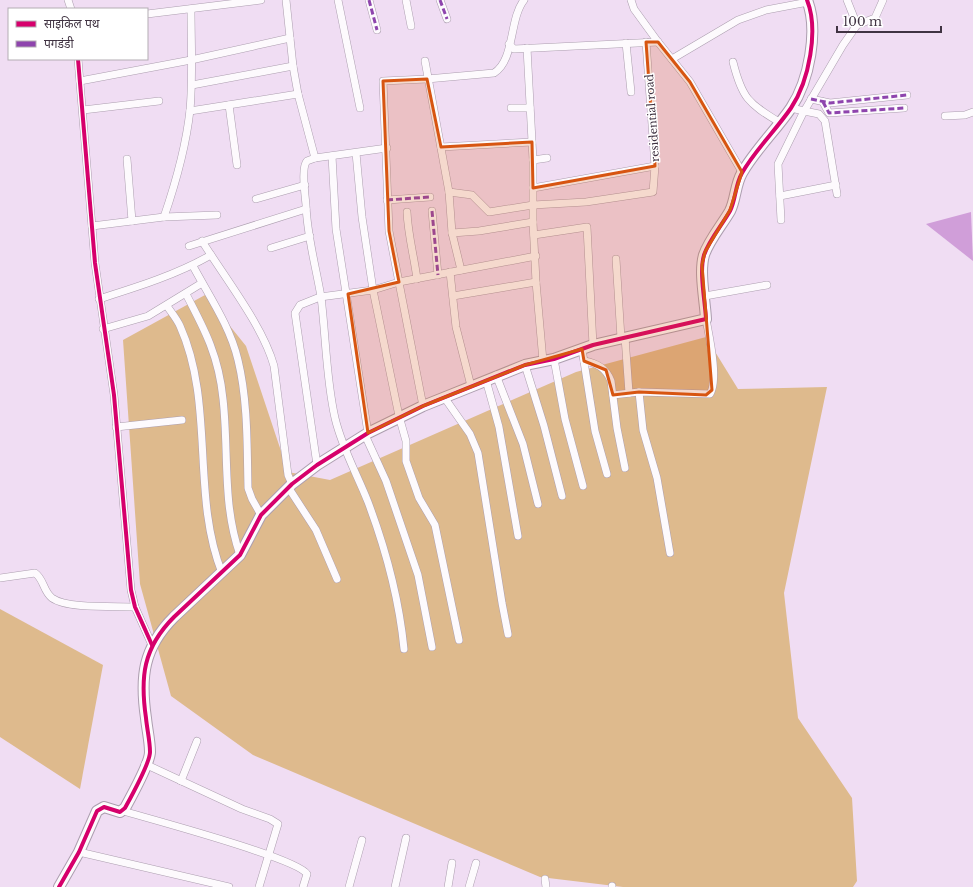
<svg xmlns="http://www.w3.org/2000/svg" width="973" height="887" viewBox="0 0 973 887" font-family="'Libre Baskerville','Noto Sans Devanagari',serif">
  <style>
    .forest { fill: #deba8d }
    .water { fill: #d09ed9 }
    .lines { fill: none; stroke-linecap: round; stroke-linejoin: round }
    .street-casing { stroke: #ac9eaf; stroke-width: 8 }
    .secondary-casing { stroke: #ac9eaf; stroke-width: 12 }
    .street { stroke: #fdfafd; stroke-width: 7 }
    .secondary { stroke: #fdfafd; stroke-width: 10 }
    .quiet { stroke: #8e44ad; stroke-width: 3; stroke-dasharray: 6 3; stroke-linecap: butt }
    .cycleway-casing { stroke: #fff; stroke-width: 6 }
    .cycleway { stroke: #d6006c; stroke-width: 4 }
    .marked { fill: #d75511; fill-opacity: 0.2; stroke: #d75511; stroke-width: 3; stroke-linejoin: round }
    .labels { text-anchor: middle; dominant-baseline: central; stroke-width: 3; stroke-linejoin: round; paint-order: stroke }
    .street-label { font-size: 11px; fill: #403342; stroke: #fff }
  </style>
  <rect width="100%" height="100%" fill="#f0ddf3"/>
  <g class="forest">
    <polygon points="205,295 246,346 288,472 330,480 576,372 706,337 738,389 827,387 784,593 798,718 852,798 857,881 853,887 623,887 540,877 253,755 171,696 140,584 123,340"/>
    <polygon points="0,609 103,665 80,789 0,737"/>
  </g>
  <polygon class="water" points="971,212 973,261 926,224"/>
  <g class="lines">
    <defs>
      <g id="street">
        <polyline points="68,0 71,9"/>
        <polyline points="286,0 293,66 298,94 315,158"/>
        <polyline points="338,0 360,108"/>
        <polyline points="369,0 377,30"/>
        <polyline points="406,0 411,26"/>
        <polyline points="440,0 447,19"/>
        <polyline points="631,0 634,9 658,42 690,82 742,172"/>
        <polyline points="847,0 857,25"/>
        <polyline points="147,14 261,0"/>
        <polyline points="626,43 631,92"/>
        <polyline points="509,44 514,49 658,42"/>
        <polyline points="527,48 533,160 533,222 536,282 543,361"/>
        <polyline points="78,59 95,263 114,395 131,590 135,607 152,645"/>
        <polyline points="672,59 738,20 766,10 808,2"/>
        <polyline points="425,61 449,192 452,233 461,270"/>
        <path d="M733,62c9,36 15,41 46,60"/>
        <polyline points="80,81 191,60 290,38"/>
        <polyline points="192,85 293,66"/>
        <polyline points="811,99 830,103 907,95"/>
        <polyline points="823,102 829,113 904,108"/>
        <polyline points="229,105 237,165"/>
        <polyline points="511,108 530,108"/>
        <polyline points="791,108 804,111 806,108 843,45 857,25 875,18 883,0"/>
        <polyline points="83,110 159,101"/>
        <polyline points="190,111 298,94"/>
        <polyline points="945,116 965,115 973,112"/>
        <polyline points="441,147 532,142"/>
        <path d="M387,148l-72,10 -8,3c-6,6 -2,33 -1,44 1,31 10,62 15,92 5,40 5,82 14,121 7,30 22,56 33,84 18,48 31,96 36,147"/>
        <polyline points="356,153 362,217 373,290 399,416 406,441 406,461 419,498 435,525 459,640"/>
        <polyline points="332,156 336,229 368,433"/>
        <polyline points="127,159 132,221"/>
        <polyline points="533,160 547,158"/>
        <polyline points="533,188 655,166"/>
        <polyline points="449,192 472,195 489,212 533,205 586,202 653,192 655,166 646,42"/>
        <polyline points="780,196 836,185"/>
        <polyline points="256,199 305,185"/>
        <polyline points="387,200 430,197"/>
        <polyline points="432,211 438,275"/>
        <path d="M407,212c1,23 7,44 10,67"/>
        <path d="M164,217c12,-35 22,-70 26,-107 3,-34 1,-68 1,-101"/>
        <polyline points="781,220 778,164 804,111 819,114 825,121 837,194"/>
        <polyline points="92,226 164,217 217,215"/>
        <polyline points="452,233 479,231 533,222"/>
        <polyline points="534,235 587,227 593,345"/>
        <path d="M202,241c23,37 61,85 72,125l14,109 4,9"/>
        <polyline points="189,246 306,209"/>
        <polyline points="271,248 310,236"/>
        <polyline points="616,259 621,338"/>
        <path d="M193,266c16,30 37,60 45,94 10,41 9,86 10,128l4,11 9,16"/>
        <polyline points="450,272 456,327 471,386"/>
        <path d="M186,294c19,36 33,63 37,105 6,53 -1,105 17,156"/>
        <polyline points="453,296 536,282"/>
        <polyline points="705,296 767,285"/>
        <path d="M99,299c38,-12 77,-24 112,-44"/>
        <path d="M167,306c4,6 10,13 13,20 35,78 11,169 42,247"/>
        <polyline points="103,329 148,316 202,283"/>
        <polyline points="625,337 629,393"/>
        <polyline points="582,349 595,431 607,474"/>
        <polyline points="554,359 565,419 583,486"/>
        <path d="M584,361c13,2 22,7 27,20l6,47 8,40"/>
        <polyline points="525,365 544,426 562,496"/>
        <polyline points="496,375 523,444 538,504"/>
        <polyline points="486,380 499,427 518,536"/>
        <polyline points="639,392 643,430 657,478 670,553"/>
        <path d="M613,395l26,-3 71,2c9,-15 -1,-58 -4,-75"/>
        <polyline points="444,397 470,434 478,453 502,603 508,634"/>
        <path d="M423,406l-34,-175 -6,-150 44,-2 67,-6c21,-13 15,-54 30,-73"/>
        <polyline points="116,427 182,420"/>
        <polyline points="365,435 386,481 418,575 432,647"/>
        <polyline points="317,465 295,313 300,305 320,297 373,290 399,282 536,256"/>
        <polyline points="288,487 316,530 337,579"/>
        <path d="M0,578l35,-5c9,6 8,18 17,25 15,11 63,8 83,9"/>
        <polyline points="145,764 242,809 270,819 278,824 259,887"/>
        <polyline points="181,781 197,741"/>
        <path d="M123,811c27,8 174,47 184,63l-4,13"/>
        <polyline points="79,852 229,887"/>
        <polyline points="545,879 546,887"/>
        <polyline points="612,886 612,887"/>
        <polyline points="349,887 362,840"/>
        <polyline points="395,887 406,838"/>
        <polyline points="448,887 452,863"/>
        <polyline points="469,887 476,863"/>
      </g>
      <path id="secondary" d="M59,887l20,-35 18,-41 7,-4 16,5 5,-4c6,-11 25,-45 25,-56 0,-11 -3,-23 -4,-34 -6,-41 -3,-70 28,-101l66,-62 21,-40 31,-31 25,-19 51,-32 55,-27 102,-41 29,-6 39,-14 113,-26c-1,-19 -7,-47 -2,-64 5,-15 18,-30 26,-44 6,-12 5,-26 12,-38 13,-23 34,-43 49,-65 18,-27 28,-78 16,-108"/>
    </defs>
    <use href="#street" class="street-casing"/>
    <use href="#secondary" class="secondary-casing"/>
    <use href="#street" class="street"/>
    <use href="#secondary" class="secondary"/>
    <g class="quiet">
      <polyline points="369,0 377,30"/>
      <polyline points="440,0 447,19"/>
      <polyline points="811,99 830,103 907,95"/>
      <polyline points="823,102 829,113 904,108"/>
      <polyline points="387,200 430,197"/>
      <polyline points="432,211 438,275"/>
    </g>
    <defs>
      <g id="cycleway">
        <polyline points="78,59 95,263 114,395 131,590 135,607 152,645"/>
        <path d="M59,887l20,-35 18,-41 7,-4 16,5 5,-4c6,-11 25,-45 25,-56 0,-11 -3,-23 -4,-34 -6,-41 -3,-70 28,-101l66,-62 21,-40 31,-31 25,-19 51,-32 55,-27 102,-41 29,-6 39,-14 113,-26c-1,-19 -7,-47 -2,-64 5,-15 18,-30 26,-44 6,-12 5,-26 12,-38 13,-23 34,-43 49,-65 18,-27 28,-78 16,-108"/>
      </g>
    </defs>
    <use href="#cycleway" class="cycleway-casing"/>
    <use href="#cycleway" class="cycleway"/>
  </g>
  <path class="marked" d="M646,42h12l32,40 52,90 -12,38 -25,42 -3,13 10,125 -6,5 -67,-3 -26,3 -7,-25 -22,-9 -2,-12 -57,16 -102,41 -55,27 -20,-139 51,-12 -10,-51 -6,-150 44,-2 14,68 91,-5 1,46 122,-22z"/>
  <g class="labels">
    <g class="street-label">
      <text transform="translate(652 118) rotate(-94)">residential road</text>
    </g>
  </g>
  <rect x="8" y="8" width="140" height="52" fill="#ffffff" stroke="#b3adb3"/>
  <rect x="16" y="21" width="20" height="6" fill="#d6006c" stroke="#b3adb3"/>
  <text x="44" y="28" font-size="12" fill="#403342">साइकिल पथ</text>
  <rect x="16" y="41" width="20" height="6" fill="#8e44ad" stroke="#b3adb3"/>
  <text x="44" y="48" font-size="12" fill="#403342">पगडंडी</text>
  <path d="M837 26v6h104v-6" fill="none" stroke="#403342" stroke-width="2"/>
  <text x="843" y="26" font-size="12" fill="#403342" stroke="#ffffff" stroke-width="3" paint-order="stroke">100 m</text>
</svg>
